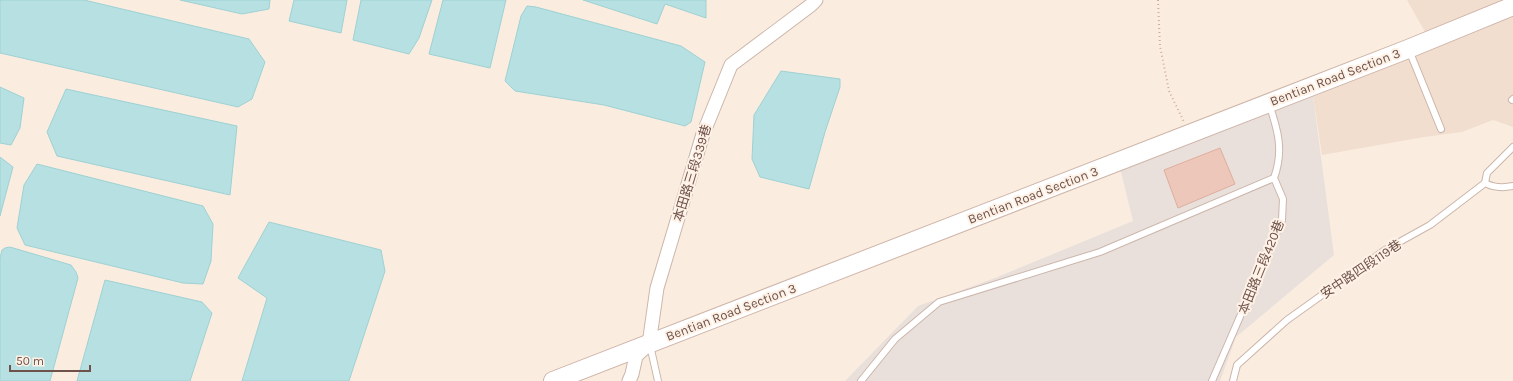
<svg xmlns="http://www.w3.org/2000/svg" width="1513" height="381" viewBox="0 0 1513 381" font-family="Karla,'Noto Sans TC',sans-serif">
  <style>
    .residential { fill: #f1decf }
    .industrial { fill: #e9e0dc }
    .water { fill: #b7e0e2; stroke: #9ed1d3 }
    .building { fill: #edc8ba; stroke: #dfad9c }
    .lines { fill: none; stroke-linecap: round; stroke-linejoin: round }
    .lane-casing { stroke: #ccb6ab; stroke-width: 8 }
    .street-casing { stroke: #ccb6ab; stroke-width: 15 }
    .secondary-casing { stroke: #cfb5a9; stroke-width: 20 }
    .path { stroke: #d1ac9e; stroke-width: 2; stroke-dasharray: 1 3; stroke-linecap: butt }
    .lane { stroke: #fff; stroke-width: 6 }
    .street { stroke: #fff; stroke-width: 13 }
    .secondary { stroke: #fff; stroke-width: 18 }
    .labels { text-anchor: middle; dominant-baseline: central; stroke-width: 4; stroke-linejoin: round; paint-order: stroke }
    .street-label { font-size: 13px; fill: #6f524a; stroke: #fef1e6 }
  </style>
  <rect width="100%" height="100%" fill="#faede0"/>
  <polygon class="residential" points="1407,0 1513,0 1513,127 1493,120 1462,132 1424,137 1322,155 1312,89 1429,39"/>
  <polygon class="industrial" points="1312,89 1334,255 1236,337 1220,381 845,381 918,306 995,278 1133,221 1119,164"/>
  <g class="water">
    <polygon points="0,0 84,0 249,39 265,62 252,99 238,107 0,53"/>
    <polygon points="180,0 270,0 269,9 242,14"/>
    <polygon points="294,0 347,0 341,33 289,21"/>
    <polygon points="361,0 432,0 419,38 409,54 353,40"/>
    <polygon points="443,0 506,0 490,68 429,54"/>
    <polygon points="583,0 706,0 706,18 665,4 657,24"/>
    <polygon points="527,6 536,7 681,46 705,62 691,122 685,126 604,105 515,91 505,81 521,16"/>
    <polygon points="781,71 840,79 840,87 825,132 809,189 760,177 752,159 754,115"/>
    <polygon points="0,87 24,98 20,128 11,145 0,143"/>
    <polygon points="66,89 237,126 230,195 57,156 47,132"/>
    <polygon points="0,157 13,167 0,216"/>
    <polygon points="37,164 203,206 213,224 211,261 203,284 183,283 25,245 17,228 24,185"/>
    <polygon points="269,222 381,250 385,271 349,381 242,381 267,298 238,278"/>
    <polygon points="10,247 71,265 76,272 78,278 50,381 0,381 0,258 2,250 5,248"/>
    <polygon points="105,280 202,302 212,313 190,381 77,381"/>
  </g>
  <polygon class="building" points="1220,148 1235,184 1178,208 1164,170"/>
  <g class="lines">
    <defs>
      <g id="lane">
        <polyline points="1409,50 1441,129"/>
        <polyline points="1512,100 1513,99"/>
        <path d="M1485,183c9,5 18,5 28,3"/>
        <polyline points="650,345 658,381"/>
        <polyline points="861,381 895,339 939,302 1100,252 1274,178"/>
        <path d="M1212,381l70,-161 1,-21 -9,-21c10,-27 4,-48 -5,-74"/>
        <polyline points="1233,381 1237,365 1287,320 1385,250 1430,225 1485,183 1487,173 1513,147"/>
      </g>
      <polyline id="street" points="629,381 632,374 636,356 649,344 657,288 703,134 731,65 811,5 816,0"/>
      <polyline id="secondary" points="553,381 1408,49 1513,6"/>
    </defs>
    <use href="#lane" class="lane-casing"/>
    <use href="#street" class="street-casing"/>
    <use href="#secondary" class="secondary-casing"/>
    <polyline class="path" points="1158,0 1160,46 1169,91 1184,122"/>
    <use href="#lane" class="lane"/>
    <use href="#street" class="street"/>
    <use href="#secondary" class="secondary"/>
  </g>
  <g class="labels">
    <g class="street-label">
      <text transform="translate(1335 77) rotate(-21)">Bentian Road Section 3</text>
      <text transform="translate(692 173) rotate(-73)">本田路三段339巷</text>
      <text transform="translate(1033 195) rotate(-21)">Bentian Road Section 3</text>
      <text transform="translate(1261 267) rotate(-68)">本田路三段420巷</text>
      <text transform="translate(1361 269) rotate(-34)">安中路四段119巷</text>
      <text transform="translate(731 312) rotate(-21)">Bentian Road Section 3</text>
    </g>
  </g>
  <path d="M10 365v6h80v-6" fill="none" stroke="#6f524a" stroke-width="2"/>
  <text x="16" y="365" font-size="12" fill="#6f524a" stroke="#fef1e6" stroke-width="3" paint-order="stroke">50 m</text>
</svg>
